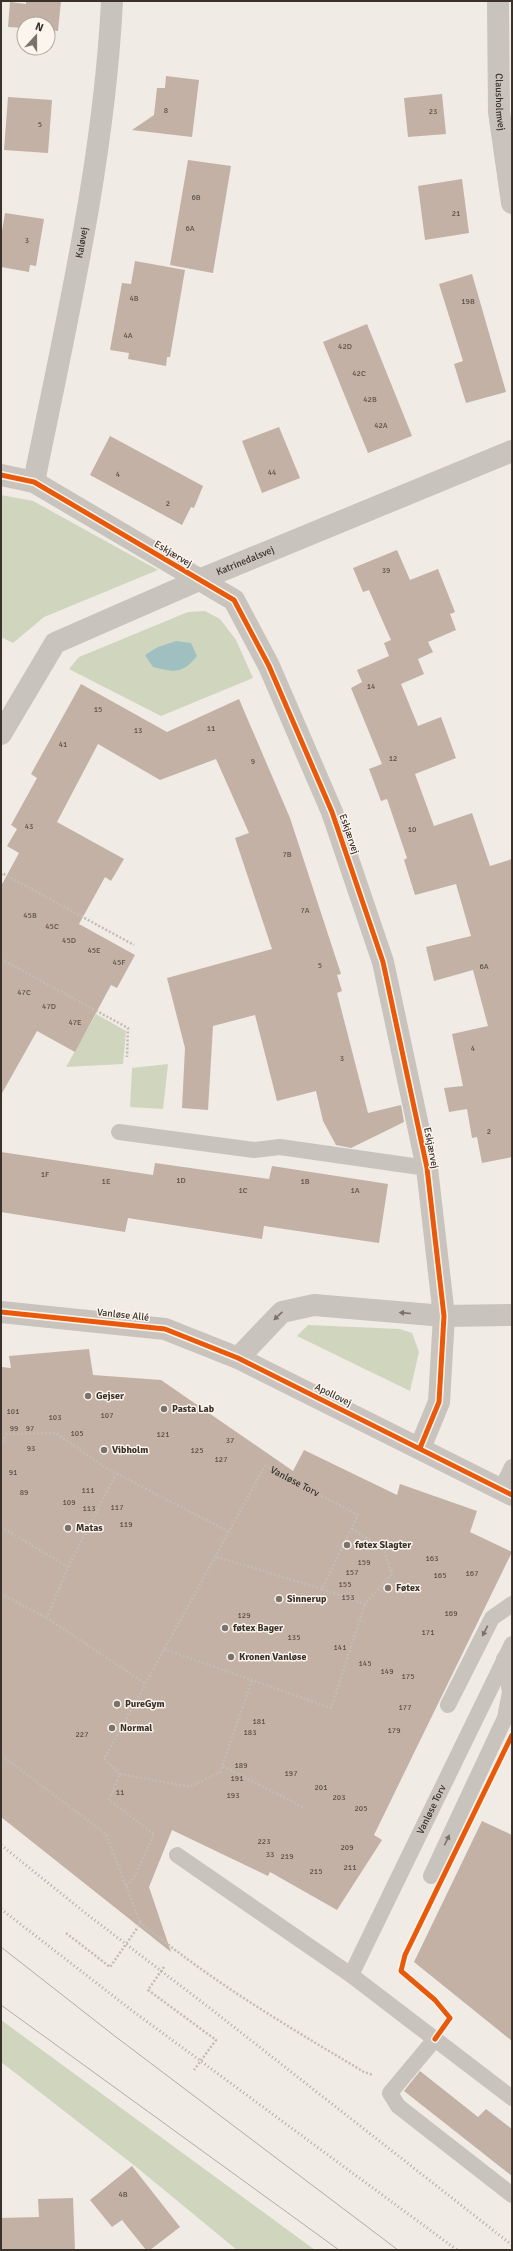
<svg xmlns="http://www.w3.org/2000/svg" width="513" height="2251" viewBox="0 0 513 2251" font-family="Signika,sans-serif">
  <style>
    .green { fill: #d0d6be }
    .water { fill: #a0bfc1 }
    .building { fill: #c3b1a6 }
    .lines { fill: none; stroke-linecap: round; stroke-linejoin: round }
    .path { stroke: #c2bcb5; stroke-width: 2.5; stroke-dasharray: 2 2; stroke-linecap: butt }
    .service { stroke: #c9c3bd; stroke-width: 16 }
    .minor { stroke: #c9c3bd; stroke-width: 22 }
    .tertiary { stroke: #c9c3bd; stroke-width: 22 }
    .tram { stroke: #b0aca7; stroke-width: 1 }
    .rail { stroke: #b0aca7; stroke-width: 3; stroke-dasharray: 1 3; stroke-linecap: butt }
    .path-bridge { stroke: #c2bcb5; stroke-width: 2.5; stroke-dasharray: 2 2; stroke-linecap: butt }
    .cycleway-casing { stroke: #fbf5ed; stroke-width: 8 }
    .cycleway { stroke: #e8590c; stroke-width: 5 }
    .oneway { fill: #7a736c }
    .poi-dot { fill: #7a726b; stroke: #fbf5ed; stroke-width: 1.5 }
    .labels { text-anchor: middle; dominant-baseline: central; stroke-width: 3; stroke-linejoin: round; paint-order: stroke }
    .number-label { font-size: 8px; fill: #5c5149 }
    .street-label { font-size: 10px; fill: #3a312a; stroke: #fbf5ed }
    .poi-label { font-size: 10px; font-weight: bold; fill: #3a312a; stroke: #fbf5ed; text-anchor: start }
  </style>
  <rect width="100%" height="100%" fill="#f0ebe4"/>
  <g class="green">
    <polygon points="1,495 33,501 158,570 44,617 13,643 1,637"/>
    <polygon points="205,611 220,619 236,640 253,678 161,716 69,669 79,657 188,612"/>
    <polygon points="96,1014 126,1031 123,1064 66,1067"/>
    <polygon points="168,1064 163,1109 130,1107 132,1068"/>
    <polygon points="308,1325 400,1329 412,1333 419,1352 410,1391 297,1336"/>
    <polygon points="1,2020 315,2250 237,2250 135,2166 1,2062"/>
  </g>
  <path class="water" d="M176,641l15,2 6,13c-15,19 -23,16 -44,11l-8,-12 13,-8z"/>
  <g class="building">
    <polygon points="26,1 61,1 58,31 48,30 48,24 24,24 24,28 8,27 10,2 26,4"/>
    <polygon points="166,76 199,80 192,137 132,130 154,115 157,88 165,88"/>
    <polygon points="442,94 446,134 408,137 404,98"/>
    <polygon points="8,97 52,100 48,153 4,150"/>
    <polygon points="188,160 231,166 213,273 170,265"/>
    <polygon points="462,179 469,233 425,240 418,186"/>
    <polygon points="5,213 44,219 36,266 30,265 29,272 1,267 1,237"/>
    <polygon points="135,261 185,270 170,357 167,357 166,366 128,359 129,353 110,350 122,283 131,284"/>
    <polygon points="472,274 506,392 466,403 454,364 463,361 439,284"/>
    <polygon points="367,324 412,436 368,453 323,342"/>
    <polygon points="279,427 300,478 262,493 242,441"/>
    <polygon points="110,436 203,486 194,508 191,507 182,525 90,475"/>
    <polygon points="397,550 410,580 438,569 455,612 450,614 456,630 428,642 433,652 418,659 424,674 401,684 418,726 441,717 456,758 415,774 434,826 472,813 490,866 512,859 512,1157 482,1163 477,1137 472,1138 467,1109 449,1112 444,1088 463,1086 452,1034 488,1026 473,970 434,981 426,947 471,936 456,884 415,895 404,860 407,858 387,799 381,801 369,769 382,764 351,688 362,682 357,670 389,656 384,643 391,640 369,590 363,592 353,568"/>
    <polygon points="81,684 167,732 239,699 290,818 341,974 337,975 342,991 337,993 368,1113 401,1105 404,1122 351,1148 336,1145 323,1121 316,1091 277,1101 255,1015 213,1026 208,1110 182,1108 185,1048 167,978 272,949 235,838 249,833 216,759 160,780 98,744 57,822 124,859 111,881 105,877 79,924 135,955 117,988 111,985 75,1052 37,1031 1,1095 1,886 19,853 7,846 17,829 11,825 37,778 31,774"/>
    <polygon points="1,1152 153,1175 155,1163 269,1179 272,1166 388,1184 379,1243 264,1226 262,1239 128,1218 125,1232 1,1212"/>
    <polygon points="89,1349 93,1375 161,1380 293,1471 304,1450 397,1495 400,1484 477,1511 470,1532 512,1552 374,1835 382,1840 337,1910 270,1872 268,1876 172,1830 149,1887 171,1952 1,1817 1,1367 11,1368 9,1356"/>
    <polygon points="482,1821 512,1835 512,2041 414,1962"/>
    <polygon points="420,2071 478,2117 486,2109 512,2129 512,2176 404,2091"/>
    <polygon points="132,2166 180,2227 150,2250 146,2250 122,2220 112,2227 90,2200"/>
    <polygon points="73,2198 75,2250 1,2250 1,2218 39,2217 38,2199"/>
  </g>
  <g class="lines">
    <g class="path">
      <polyline points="1,875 2,873 134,945"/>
      <polyline points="1,959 128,1028 127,1057"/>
      <polyline points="1,1446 6,1434 56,1433 106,1468 229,1532"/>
      <polyline points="1,1527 68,1567 47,1618 146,1684"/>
      <polyline points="68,1567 116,1474"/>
      <polyline points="322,1589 365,1604 392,1574 383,1548 351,1528"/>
      <polyline points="1,1594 47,1618"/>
      <polyline points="164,1649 331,1708 365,1604"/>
      <polyline points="1,1755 106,1834 140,1922 138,1927"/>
      <polyline points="223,1766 304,1808"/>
      <polyline points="120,1774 190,1787 220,1772 252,1680"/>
      <path id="s1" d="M126,1886l9,-10 19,-42 -45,-34 11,-26 -16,-15 161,-293 93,49 -36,74 -105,-32"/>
      <path d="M140,1922c69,58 147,104 224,150l9,3"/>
      <polyline points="66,1933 101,1960"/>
      <polyline points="164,1967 148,1990 216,2040 194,2070"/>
    </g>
    <g class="service">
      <polyline points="119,1132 254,1150 280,1147 427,1168"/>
      <polyline points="501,1490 512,1467"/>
      <polyline points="448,1705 492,1618 512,1604"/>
      <polyline points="177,1855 351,1975 512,2098"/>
      <polyline points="431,1876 505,1718 510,1692 504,1659"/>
      <path id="s2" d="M351,1975l161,-331"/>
      <polyline points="435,2039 390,2093 398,2106 512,2195"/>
    </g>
    <g class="minor">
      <path id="s3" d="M498,1l1,111 13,91"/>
      <polyline points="1,475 34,482 234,600 269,666 332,812 383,962 427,1168 444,1316 439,1402 420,1448"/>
      <path id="s4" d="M34,482c32,-159 70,-319 78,-481"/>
      <path id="s5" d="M1,734l54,-91 144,-63 313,-129"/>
      <polyline points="238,1358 282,1312 314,1305 444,1316 512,1315"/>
    </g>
    <polyline class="tertiary" points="1,1312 165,1329 238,1358 512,1495"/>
    <g class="tram">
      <polyline points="1,1947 116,2037 398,2250"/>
      <polyline points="1,2005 339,2250"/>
    </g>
    <g class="rail">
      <polyline points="1,1845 84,1912 211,2009 512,2245"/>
      <polyline points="1,1909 130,2009 457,2250"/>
    </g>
    <polyline class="path-bridge" points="101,1960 110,1967 138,1927"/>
    <defs>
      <g id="cycleway">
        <polyline points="1,475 34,482 234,600 269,666 332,812 383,962 427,1168 444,1316 439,1402 420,1448"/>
        <polyline points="1,1312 165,1329 238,1358 512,1495"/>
        <polyline points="435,2039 450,2018 435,2000 401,1971 405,1955 512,1735"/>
      </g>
    </defs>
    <use href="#cycleway" class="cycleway-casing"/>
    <use href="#cycleway" class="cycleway"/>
  </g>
  <defs><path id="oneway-solid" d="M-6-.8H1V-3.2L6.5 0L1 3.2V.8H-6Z"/></defs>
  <g class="oneway">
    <use href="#oneway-solid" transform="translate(405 1313) rotate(-175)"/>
    <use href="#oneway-solid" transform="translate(278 1316) rotate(137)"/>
    <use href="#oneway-solid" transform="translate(485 1631) rotate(117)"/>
    <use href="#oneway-solid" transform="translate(447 1840) rotate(-64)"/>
  </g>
  <g class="poi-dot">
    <circle cx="88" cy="1396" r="4"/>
    <circle cx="164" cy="1409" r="4"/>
    <circle cx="104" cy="1450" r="4"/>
    <circle cx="68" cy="1528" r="4"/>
    <circle cx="347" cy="1545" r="4"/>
    <circle cx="388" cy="1588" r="4"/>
    <circle cx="279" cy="1599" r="4"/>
    <circle cx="225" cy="1628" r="4"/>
    <circle cx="231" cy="1657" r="4"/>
    <circle cx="117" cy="1704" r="4"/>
    <circle cx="112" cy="1728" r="4"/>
  </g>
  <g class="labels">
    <g class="number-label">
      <text x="166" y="110">8</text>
      <text x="433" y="111">23</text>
      <text x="40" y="124">5</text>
      <text x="196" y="197">6B</text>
      <text x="456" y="213">21</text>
      <text x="190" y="228">6A</text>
      <text x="27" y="240">3</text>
      <text x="134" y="298">4B</text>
      <text x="468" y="301">19B</text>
      <text x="128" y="335">4A</text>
      <text x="345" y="346">42D</text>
      <text x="359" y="373">42C</text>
      <text x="370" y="399">42B</text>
      <text x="381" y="425">42A</text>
      <text x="272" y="472">44</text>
      <text x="118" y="474">4</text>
      <text x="168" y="503">2</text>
      <text x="386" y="570">39</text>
      <text x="371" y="686">14</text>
      <text x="98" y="709">15</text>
      <text x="211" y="728">11</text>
      <text x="138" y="730">13</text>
      <text x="63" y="744">41</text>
      <text x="393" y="758">12</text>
      <text x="253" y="761">9</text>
      <text x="29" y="826">43</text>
      <text x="412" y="829">10</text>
      <text x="287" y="854">7B</text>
      <text x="305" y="910">7A</text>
      <text x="30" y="915">45B</text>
      <text x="52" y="926">45C</text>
      <text x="69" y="940">45D</text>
      <text x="94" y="950">45E</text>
      <text x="119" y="962">45F</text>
      <text x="320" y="965">5</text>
      <text x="484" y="966">6A</text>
      <text x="24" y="992">47C</text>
      <text x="49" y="1006">47D</text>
      <text x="75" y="1022">47E</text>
      <text x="473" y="1048">4</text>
      <text x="342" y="1058">3</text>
      <text x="489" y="1131">2</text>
      <text x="45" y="1174">1F</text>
      <text x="181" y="1180">1D</text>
      <text x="106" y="1181">1E</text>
      <text x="305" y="1181">1B</text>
      <text x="243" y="1190">1C</text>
      <text x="355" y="1190">1A</text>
      <text x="13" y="1411">101</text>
      <text x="107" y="1415">107</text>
      <text x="55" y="1417">103</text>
      <text x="14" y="1428">99</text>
      <text x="30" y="1428">97</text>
      <text x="77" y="1433">105</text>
      <text x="163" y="1434">121</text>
      <text x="230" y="1440">37</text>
      <text x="31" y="1448">93</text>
      <text x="197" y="1450">125</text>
      <text x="221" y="1459">127</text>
      <text x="13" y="1472">91</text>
      <text x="88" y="1490">111</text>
      <text x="24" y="1492">89</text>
      <text x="69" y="1502">109</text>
      <text x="117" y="1507">117</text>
      <text x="89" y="1508">113</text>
      <text x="126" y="1524">119</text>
      <text x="432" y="1558">163</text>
      <text x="364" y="1562">159</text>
      <text x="352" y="1572">157</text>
      <text x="472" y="1573">167</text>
      <text x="440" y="1575">165</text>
      <text x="345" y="1584">155</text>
      <text x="348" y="1597">153</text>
      <text x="451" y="1613">169</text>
      <text x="244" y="1615">129</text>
      <text x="428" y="1632">171</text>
      <text x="294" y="1637">135</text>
      <text x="340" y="1647">141</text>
      <text x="365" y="1663">145</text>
      <text x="387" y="1671">149</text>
      <text x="408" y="1676">175</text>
      <text x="405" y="1707">177</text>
      <text x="259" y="1721">181</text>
      <text x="394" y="1730">179</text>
      <text x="250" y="1732">183</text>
      <text x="82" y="1734">227</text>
      <text x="241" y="1765">189</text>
      <text x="291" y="1773">197</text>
      <text x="237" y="1778">191</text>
      <text x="321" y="1787">201</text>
      <text x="120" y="1792">11</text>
      <text x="233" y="1795">193</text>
      <text x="339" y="1797">203</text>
      <text x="361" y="1808">205</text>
      <text x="264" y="1841">223</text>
      <text x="347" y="1847">209</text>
      <text x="270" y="1854">33</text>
      <text x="287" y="1856">219</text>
      <text x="350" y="1867">211</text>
      <text x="316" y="1871">215</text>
      <text x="123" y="2194">4B</text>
    </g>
    <g class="street-label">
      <text stroke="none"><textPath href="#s3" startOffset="101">Clausholmvej</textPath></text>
      <text stroke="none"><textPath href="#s4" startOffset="244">Kaløvej</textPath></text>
      <text transform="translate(173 554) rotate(31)">Eskjærvej</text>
      <text stroke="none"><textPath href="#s5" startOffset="313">Katrinedalsvej</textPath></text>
      <text transform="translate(349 834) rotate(71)">Eskjærvej</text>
      <text transform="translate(431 1148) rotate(79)">Eskjærvej</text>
      <text transform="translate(123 1315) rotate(6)">Vanløse Allé</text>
      <text transform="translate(333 1395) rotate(26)">Apollovej</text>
      <text stroke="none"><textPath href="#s1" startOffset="534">Vanløse Torv</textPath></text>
      <text stroke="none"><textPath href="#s2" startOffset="184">Vanløse Torv</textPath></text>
    </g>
    <g class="poi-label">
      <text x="96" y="1396">Gejser</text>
      <text x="172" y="1409">Pasta Lab</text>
      <text x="112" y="1450">Vibholm</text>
      <text x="76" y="1528">Matas</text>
      <text x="355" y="1545">føtex Slagter</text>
      <text x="396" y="1588">Føtex</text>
      <text x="287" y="1599">Sinnerup</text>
      <text x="233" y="1628">føtex Bager</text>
      <text x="239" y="1657">Kronen Vanløse</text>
      <text x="125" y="1704">PureGym</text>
      <text x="120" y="1728">Normal</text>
    </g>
  </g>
  <rect width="513" height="2251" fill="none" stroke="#3a312a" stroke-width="4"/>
  <g transform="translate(36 36) rotate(21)"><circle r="19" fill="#fbf5ed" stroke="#aea79f"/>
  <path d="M0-3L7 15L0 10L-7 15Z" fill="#7a726b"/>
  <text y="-6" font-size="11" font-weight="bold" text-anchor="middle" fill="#3a312a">N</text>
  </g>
</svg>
